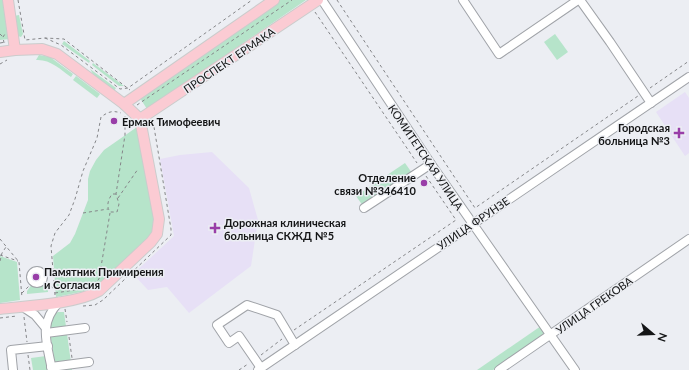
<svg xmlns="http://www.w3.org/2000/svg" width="689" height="370" viewBox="0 0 689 370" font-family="Lato,sans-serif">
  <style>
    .medical { fill: #e7e0f6 }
    .green { fill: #b6e4ca }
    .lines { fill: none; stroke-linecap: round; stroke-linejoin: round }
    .minor-casing { stroke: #a0a3a8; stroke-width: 10 }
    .major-casing { stroke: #cbcccc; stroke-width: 12 }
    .path { stroke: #858689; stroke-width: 1; stroke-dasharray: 3 3; stroke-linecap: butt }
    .minor { stroke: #fff; stroke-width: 8 }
    .major { stroke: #fbcbd3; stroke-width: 10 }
    .poi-dot { fill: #993ea8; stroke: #eceef3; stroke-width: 1.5 }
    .labels { text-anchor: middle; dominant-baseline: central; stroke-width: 3; stroke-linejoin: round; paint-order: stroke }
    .street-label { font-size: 11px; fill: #141516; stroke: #eceef3 }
    .poi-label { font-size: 11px; font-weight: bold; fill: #141516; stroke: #eceef3; text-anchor: start }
  </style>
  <rect width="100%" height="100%" fill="#eceef3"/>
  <g class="medical">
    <polygon points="685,92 689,98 689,153 685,156 656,112"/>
    <polygon points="212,152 249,188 258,220 251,266 189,313 167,287 148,290 133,274 174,236 160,159 180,155"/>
  </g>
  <g class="green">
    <polygon points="0,0 4,0 10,39 0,40"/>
    <polygon points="279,0 306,0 147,109 140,98"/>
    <polygon points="19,15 23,34 21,37 18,36 14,16"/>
    <polygon points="555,34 568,52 557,60 544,42"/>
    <polygon points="64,41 90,61 89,63 62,44"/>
    <path d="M39,55l11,2 23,17 -2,3c-11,-8 -21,-18 -35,-17z"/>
    <polygon points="93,63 124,86 119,86 92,65"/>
    <path d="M90,69l26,19 -2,3c-8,-6 -19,-12 -24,-22z"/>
    <polygon points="76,76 100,94 97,98 73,80"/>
    <polygon points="137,127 156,220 152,234 101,284 91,290 56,297 53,256 70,243 75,234 88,200 88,179 90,171 96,160 104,150"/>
    <polygon points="405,163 412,173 363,206 356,196"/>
    <polygon points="0,256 17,262 20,300 0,303"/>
    <polygon points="42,282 48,288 48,292 27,294 27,291 33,283 37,284"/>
    <polygon points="58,312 64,312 72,370 56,370 49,326 54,314"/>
    <polygon points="541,326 544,332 542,337 493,370 477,370"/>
    <polygon points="46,356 48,370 33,370 31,358"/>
  </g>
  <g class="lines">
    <defs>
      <g id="minor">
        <polyline points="322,0 431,164 575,370"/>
        <polyline points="463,0 499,54 578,0"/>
        <polyline points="580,0 610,42 651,103"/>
        <polyline points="364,208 431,164"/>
        <circle cx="37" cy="277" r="6"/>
        <polyline points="23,307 35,315 45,327"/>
        <polyline points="46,333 85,328"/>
        <polyline points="51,367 89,362"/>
        <polyline points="261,368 239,336 229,343 217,325 247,305 277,315 295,345"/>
        <polyline points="13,370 11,350 48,346"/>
        <path d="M52,370c-5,-27 -14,-46 7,-68"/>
        <polyline points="258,370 689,77"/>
        <polyline points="499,370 689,239"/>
      </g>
      <g id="major">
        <polyline points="8,0 15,50"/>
        <path d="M0,52l15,-2 27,-1 15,5 67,50 16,15 19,100 -2,15 -6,8 -52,49c-23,13 -72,15 -99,18"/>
        <polyline points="124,104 274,0"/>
        <polyline points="140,119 318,0"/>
      </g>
    </defs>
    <use href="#minor" class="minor-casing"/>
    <use href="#major" class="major-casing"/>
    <g class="path">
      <polyline points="18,0 25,40 45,38 64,39 130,90"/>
      <polyline points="337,0 475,208 638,96"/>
      <polyline points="315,12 417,163"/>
      <polyline points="0,34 3,37"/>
      <polyline points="45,38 61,45 120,89 128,88 252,0"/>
      <polyline points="0,43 6,42"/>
      <polyline points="4,43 3,37 5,34"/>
      <polyline points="0,64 7,60"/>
      <polyline points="650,88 689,61"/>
      <polyline points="137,105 292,0"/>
      <path d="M116,194h-4c-4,6 -6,12 -2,18h7l2,-8 -3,-10 9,-59v-19"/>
      <polyline points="118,198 138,169"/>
      <polyline points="83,213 108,209"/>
      <polyline points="0,239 19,262 22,298"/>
      <polyline points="0,255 18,261"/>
      <polyline points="0,261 2,253 6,247"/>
      <polyline points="42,280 53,288"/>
      <polyline points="93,284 99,279 110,213"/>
      <polyline points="22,293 33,282"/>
      <polyline points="55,293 81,289"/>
      <path d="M55,295l-4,-49 4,-13 14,-18 6,-16 8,-28 14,-33 4,-21c7,-5 11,-7 20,-4"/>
      <polyline points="83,306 95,305 103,300 171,235 171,229 153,121"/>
      <polyline points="65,309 67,322"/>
      <polyline points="24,317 27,342"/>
      <polyline points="0,318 17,316"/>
      <polyline points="294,330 456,220 426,176"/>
      <polyline points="69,337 72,358"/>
      <polyline points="28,355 30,370"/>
      <polyline points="261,355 282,339"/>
      <polyline points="239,370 248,364"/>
    </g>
    <use href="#minor" class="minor"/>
    <use href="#major" class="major"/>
  </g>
  <g class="poi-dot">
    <circle cx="114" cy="121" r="4"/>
    <path d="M677 127h4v4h4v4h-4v4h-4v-4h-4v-4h4z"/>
    <circle cx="424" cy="183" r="4"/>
    <path d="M213 222h4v4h4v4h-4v4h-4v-4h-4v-4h4z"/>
    <circle cx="36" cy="277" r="4"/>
  </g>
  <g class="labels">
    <g class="street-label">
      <text transform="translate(229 60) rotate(-34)">ПРОСПЕКТ ЕРМАКА</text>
      <text transform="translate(426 157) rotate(56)">КОМИТЕТСКАЯ УЛИЦА</text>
      <text transform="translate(473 223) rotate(-34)">УЛИЦА ФРУНЗЕ</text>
      <text transform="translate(594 305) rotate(-35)">УЛИЦА ГРЕКОВА</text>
    </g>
    <g class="poi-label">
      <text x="122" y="121">Ермак Тимофеевич</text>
      <text x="670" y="127" text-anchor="end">Городская<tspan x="670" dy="13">больница №3</tspan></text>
      <text x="416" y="177" text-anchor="end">Отделение<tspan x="416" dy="13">связи №346410</tspan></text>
      <text x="224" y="222">Дорожная клиническая<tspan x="224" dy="13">больница СКЖД №5</tspan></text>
      <text x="44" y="271">Памятник Примирения<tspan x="44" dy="13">и Cогласия</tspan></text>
    </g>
  </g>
  <g transform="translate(653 334) rotate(109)" stroke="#eceef3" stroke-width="3" paint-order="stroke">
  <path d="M0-3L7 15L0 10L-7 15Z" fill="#141516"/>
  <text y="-6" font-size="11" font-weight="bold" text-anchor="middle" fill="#141516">N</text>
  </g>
</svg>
